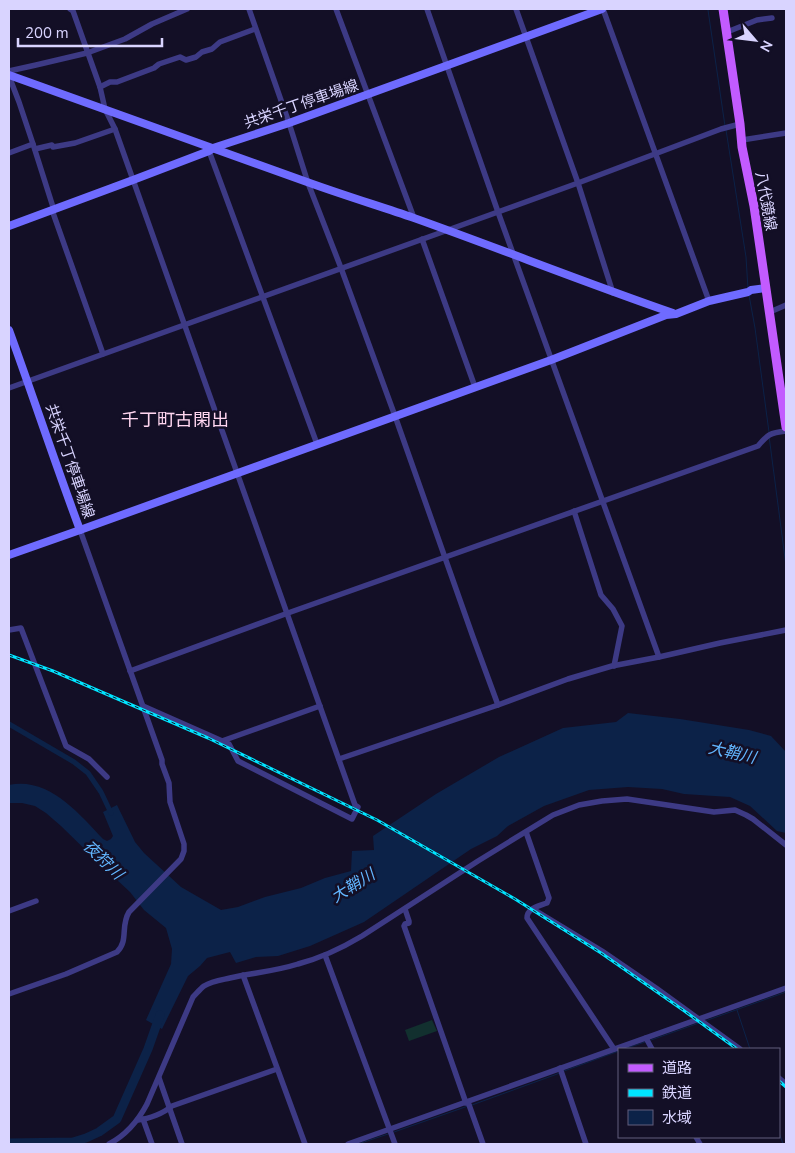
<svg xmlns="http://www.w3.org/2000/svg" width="795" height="1153" viewBox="0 0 795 1153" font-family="'Nunito Sans','Noto Sans JP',sans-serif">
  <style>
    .green { fill: #12302f }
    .water { fill: #0c2248 }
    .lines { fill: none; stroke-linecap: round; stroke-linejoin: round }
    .stream { stroke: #0c2248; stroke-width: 1 }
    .canal { stroke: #0c2248; stroke-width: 5 }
    .river { stroke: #0c2248; stroke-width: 9 }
    .street { stroke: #3d3a85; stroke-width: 5.5 }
    .secondary { stroke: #6f6bff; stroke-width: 8 }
    .primary { stroke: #c25bff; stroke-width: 9 }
    .rail-casing { stroke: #00e5ff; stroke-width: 3 }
    .rail { stroke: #130f26; stroke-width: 1; stroke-dasharray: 4; stroke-linecap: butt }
    .labels { text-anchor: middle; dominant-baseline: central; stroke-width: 5; stroke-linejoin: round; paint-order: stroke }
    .street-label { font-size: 15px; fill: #d9d4ff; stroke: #130f26 }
    .water-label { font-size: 16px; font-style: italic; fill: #62b6ff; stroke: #130f26 }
    .quarter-label { font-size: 18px; fill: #ffd6f0; stroke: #130f26 }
  </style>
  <rect width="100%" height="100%" fill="#130f26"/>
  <polygon class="green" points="432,1020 437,1031 409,1041 405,1030"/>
  <path class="water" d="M628,713l52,6 69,11 22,6 15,16v81l-9,-2 -27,-25 -20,-9 -46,-3 -22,-5 -34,-2 -39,3 -45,16 -36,20 -11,10 -26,13 -107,73 -54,24 -32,10 -22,1 -20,6 -6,-11 -23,6 -7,8 -12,10 -26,53 -16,-9 25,-56 1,-15 -6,-21 -22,-18 -14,-18 -28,-26 -41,-40 -15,-13 -11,-7 -13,-3h-13v-18c40,-8 69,28 94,54l4,2 4,-2 2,-3 -10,-24 14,-7 18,37 9,11 37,34 40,23 17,-3 27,-10 36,-9 24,-10 26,-7 1,-20 22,-1 -1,-14 63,-42 63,-37 64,-29 53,-6z"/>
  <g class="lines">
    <g class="stream">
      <polyline points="708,10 725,126"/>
      <polyline points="726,130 746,257 748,289"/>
      <polyline points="749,295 755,328 769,432"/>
      <polyline points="769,436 786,566"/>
      <polyline points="737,1010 750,1049"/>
      <polyline points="705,1021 786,992"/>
      <polyline points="651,1040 699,1023"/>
      <polyline points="624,1049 645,1042"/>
      <polyline points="564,1071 619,1051"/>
      <polyline points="472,1105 560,1073"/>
      <polyline points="394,1132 468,1106"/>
      <polyline points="779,1132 783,1144"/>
      <polyline points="358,1144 388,1134"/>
    </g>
    <polyline class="canal" points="9,724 74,762 88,773 101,792 111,813"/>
    <polyline class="river" points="9,1143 73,1142 86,1138 99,1132 117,1119 148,1049 160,1015"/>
    <g class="street">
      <polyline points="70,9 73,11 100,87 105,109 115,129 355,805 358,807 352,819 238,761 229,744 143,706"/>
      <polyline points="249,9 289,123 308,183 341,268 395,416 473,637 498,705"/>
      <polyline points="336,9 414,218"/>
      <polyline points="427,9 498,212 659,657"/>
      <polyline points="516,9 578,183 613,293"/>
      <polyline points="603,9 709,301"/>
      <polyline points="727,32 757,20 772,18"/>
      <polyline points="9,71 36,65 87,53 125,39 152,24 187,9"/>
      <polyline points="9,76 19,102 33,144 9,153"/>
      <polyline points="100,87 110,82 117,82 154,68 159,64 180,57 186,60 196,57 202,52 212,49 220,42 255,29"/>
      <polyline points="742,140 786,133"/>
      <polyline points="33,144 53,207 52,210 103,354"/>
      <polyline points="35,149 52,145 53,147 75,143 115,129"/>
      <polyline points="209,151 317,444"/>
      <polyline points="422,239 475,387"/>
      <polyline points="770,312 786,305"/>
      <polyline points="9,388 448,230 578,183 721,129 740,124"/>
      <polyline points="574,511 601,595 613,609 622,626 614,666"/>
      <polyline points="9,630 21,628 66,746 89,759 107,777"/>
      <path d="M130,671l158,-58 470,-167c10,-12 12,-13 28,-15"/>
      <polyline points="222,741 320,706"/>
      <polyline points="339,759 498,705 568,679 612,666 659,657 720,643 786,630"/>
      <path d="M526,832l23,66 -2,5c-8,3 -20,5 -20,15l87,131"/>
      <polyline points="405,909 409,921 409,923 405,924 404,926 466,1103"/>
      <polyline points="533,909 602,951 656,988 740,1049"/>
      <polyline points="9,911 36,901"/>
      <polyline points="325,955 395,1144"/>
      <polyline points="243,975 305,1144"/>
      <path d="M9,994l57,-20 51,-22c12,-12 3,-25 12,-40l52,-53 3,-8v-7l-14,-42 -1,-19 -7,-19v-4l-82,-230"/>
      <polyline points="646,1038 652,1049"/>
      <polyline points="560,1068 586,1144"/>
      <polyline points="159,1078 182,1144"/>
      <polyline points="779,1078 786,1084"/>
      <polyline points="468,1102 483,1144"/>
      <polyline points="143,1119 152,1144"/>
      <path d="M138,1120c11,-1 26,-7 34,-14l105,-37"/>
      <polyline points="696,1137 700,1144"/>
      <path d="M109,1144c17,-9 29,-23 38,-40l46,-107c4,-4 7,-8 11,-11 8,-5 17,-6 26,-8 23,-5 46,-7 68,-14 23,-6 44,-16 64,-28l116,-75 75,-46 26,-10 23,-4 25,-2 87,13 21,-2 11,5 7,4 33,26"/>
      <polyline points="348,1144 786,988"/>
    </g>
    <g class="secondary">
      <path d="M9,75c99,35 198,72 298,107 36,13 72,24 107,36 87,31 172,65 259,95"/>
      <polyline points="9,226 133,180 209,151 213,148 289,123 602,9"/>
      <path d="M9,330c24,66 46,133 71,200l-71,25"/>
      <polyline points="80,530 551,360 666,315 676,314 709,301 748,292 751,290 766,288"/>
    </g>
    <polyline class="primary" points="723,9 740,124 742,147 754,206 786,427"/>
    <defs>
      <g id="rail">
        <polyline points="9,655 53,671 208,738 377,820 515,899 601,953 683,1010 737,1049"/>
        <polyline points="779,1081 786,1087"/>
      </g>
    </defs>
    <use href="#rail" class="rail-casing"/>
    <use href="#rail" class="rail"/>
  </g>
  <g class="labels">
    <g class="street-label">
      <text transform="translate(301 104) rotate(-19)">共栄千丁停車場線</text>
      <text transform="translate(766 201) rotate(80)">八代鏡線</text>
      <text transform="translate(70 461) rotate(71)">共栄千丁停車場線</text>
    </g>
    <g class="water-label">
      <text transform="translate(732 753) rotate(13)">大鞘川</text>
      <text transform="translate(103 860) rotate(44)">夜狩川</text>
      <text transform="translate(353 886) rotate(-32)">大鞘川</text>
    </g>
    <g class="quarter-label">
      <text x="175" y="420">千丁町古閑出</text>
    </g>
  </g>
  <rect width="795" height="1153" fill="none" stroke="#d9d4ff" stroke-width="20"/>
  <rect x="618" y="1048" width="162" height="90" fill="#130f26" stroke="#625e7d"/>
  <rect x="628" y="1064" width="25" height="8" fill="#c25bff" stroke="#625e7d"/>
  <text x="662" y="1073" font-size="15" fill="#d9d4ff">道路</text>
  <rect x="628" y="1089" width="25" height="8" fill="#00e5ff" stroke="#625e7d"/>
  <text x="662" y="1098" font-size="15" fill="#d9d4ff">鉄道</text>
  <rect x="628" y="1110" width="25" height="15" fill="#0c2248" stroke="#625e7d"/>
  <text x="662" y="1123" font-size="15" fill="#d9d4ff">水域</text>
  <g transform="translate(755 40) rotate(118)" stroke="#130f26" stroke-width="4" paint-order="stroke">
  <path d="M0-4L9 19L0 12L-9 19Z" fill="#d9d4ff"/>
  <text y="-8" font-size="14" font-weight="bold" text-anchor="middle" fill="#d9d4ff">N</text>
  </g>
  <path d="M18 38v8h144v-8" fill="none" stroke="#d9d4ff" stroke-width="2.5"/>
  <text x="25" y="38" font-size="15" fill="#d9d4ff" stroke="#130f26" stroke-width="4" paint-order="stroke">200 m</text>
</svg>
